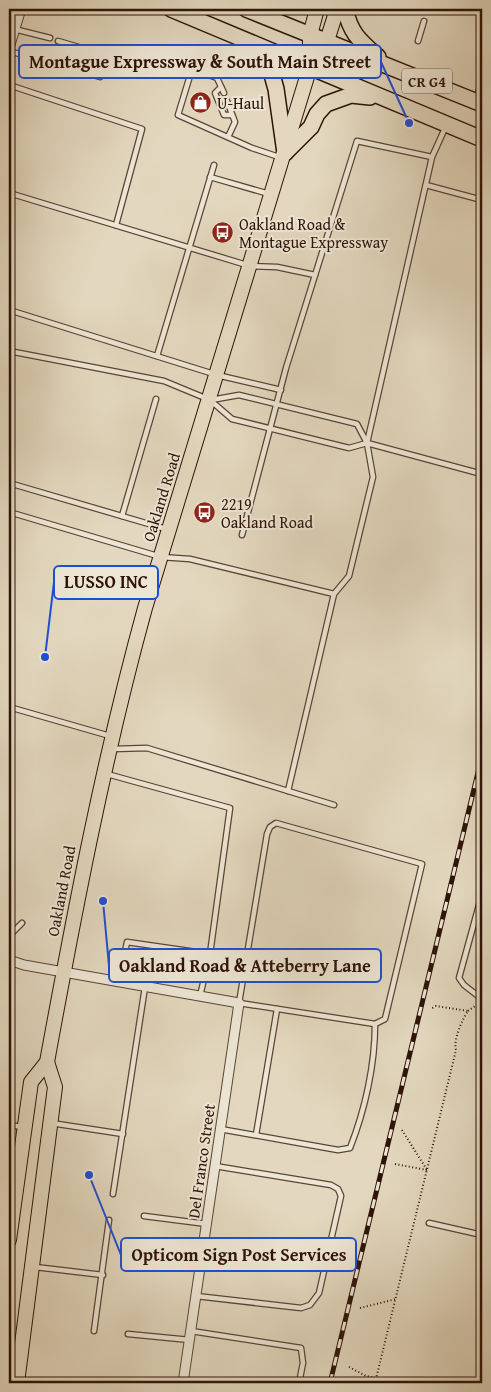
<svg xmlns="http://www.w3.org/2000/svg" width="491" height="1392" viewBox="0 0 491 1392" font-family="'Gentium Book Plus',serif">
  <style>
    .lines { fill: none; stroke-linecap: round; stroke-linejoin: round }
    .service-casing { stroke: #5a4435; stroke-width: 7 }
    .minor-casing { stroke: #5a4435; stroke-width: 11 }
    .primary-casing { stroke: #2d1307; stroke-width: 16 }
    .trunk-casing { stroke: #2d1307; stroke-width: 18 }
    .path { stroke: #2d1307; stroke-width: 2; stroke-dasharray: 1 2.5; stroke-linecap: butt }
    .service { stroke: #ede6d5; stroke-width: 4.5 }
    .minor { stroke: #ede6d5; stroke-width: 9 }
    .primary { stroke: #e3d8bf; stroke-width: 14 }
    .trunk { stroke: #e3d8bf; stroke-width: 15 }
    .rail-casing { stroke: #2d1307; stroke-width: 5 }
    .rail { stroke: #ede6d5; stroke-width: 3; stroke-dasharray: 9; stroke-linecap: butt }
    .labels { text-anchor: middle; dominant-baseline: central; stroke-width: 4; stroke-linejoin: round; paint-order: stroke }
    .shield { fill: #ede6d5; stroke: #675245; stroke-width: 1 }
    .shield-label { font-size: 15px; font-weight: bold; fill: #2d1307 }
    .poi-label { font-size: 16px; fill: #2d1307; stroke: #ede6d5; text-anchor: start }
    .street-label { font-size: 16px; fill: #2d1307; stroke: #ede6d5 }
    .leader { fill: none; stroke: #1d4ed8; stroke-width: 2 }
    .callout-dot { fill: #1d4ed8; stroke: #ede6d5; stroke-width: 2 }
    .callout { fill: #ede6d5; stroke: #1d4ed8; stroke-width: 2 }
    .callout-label { font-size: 18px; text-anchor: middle; font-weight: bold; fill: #2d1307 }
  </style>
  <rect width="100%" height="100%" fill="#e3d8bf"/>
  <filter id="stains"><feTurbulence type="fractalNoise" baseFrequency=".004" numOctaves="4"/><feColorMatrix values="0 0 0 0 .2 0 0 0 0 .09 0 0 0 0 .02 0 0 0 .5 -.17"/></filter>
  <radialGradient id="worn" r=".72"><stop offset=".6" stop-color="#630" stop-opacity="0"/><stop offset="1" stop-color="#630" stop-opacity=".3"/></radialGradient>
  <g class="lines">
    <defs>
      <g id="service">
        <polyline points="14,29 50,38"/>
        <polyline points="418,41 424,21"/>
        <polyline points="9,51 100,77 105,59 99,53 58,41"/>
        <polyline points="9,85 142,129 116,225"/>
        <polyline points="221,87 215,93 224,115 232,115"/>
        <polyline points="224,93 217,78 192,69 178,115 252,148 279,157"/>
        <polyline points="227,101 235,122 228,137"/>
        <polyline points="210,177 269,194"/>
        <polyline points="426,185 482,200"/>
        <polyline points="9,193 250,266 277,267 315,275"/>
        <polyline points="9,310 217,375 281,390"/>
        <polyline points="9,351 164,381 210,400 232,419 349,448 367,443 482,474"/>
        <polyline points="157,356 214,165"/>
        <polyline points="211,400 239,395 357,424 367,443"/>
        <polyline points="9,483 166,529"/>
        <polyline points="9,512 161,557 190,559 334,594"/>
        <polyline points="122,516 156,399"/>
        <polyline points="242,535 286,368 357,141 432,157"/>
        <polyline points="9,707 110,736"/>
        <polyline points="113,749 147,748 334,805"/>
        <polyline points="107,774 230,808 210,954 200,996"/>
        <polyline points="288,791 334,594 349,576 373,477 367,443 432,157 446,126"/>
        <polygon points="276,823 422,864 385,1019 375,1024 239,1003 267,834 270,827"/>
        <polyline points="482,894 459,978 464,985 482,999"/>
        <polyline points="9,936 22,923"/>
        <polyline points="119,981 127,942 210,954"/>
        <polyline points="51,1123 123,1134"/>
        <polyline points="9,1125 23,1127"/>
        <path d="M220,1129l118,21 12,-2c15,-38 25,-83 25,-124"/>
        <polyline points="256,1135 277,1009"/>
        <polyline points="113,1194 145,987"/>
        <polyline points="144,1216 207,1224"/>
        <polyline points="429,1223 482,1235"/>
        <polyline points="35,1267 103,1275"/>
        <polyline points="196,1296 301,1308 310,1305 319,1293 341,1196 338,1189 331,1185 215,1166"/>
        <polyline points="94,1331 109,1220"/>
        <polyline points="191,1331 301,1348 303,1363 299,1383"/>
        <polyline points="128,1334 190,1340"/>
      </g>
      <g id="minor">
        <polyline points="9,48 21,9"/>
        <polyline points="478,102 482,86"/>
        <polyline points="9,960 24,965 239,1003 183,1383"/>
      </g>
      <g id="primary">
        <polyline points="310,67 327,41 337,9"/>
        <path d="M9,1240l22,-158 16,-20c28,-153 57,-305 98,-454l165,-541v-32l7,-26"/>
        <polyline points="17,1383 55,1087 47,1062"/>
      </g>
      <g id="trunk">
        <polyline points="171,9 482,139"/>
        <polyline points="246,9 482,104"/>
        <path d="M345,9c6,25 14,31 33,48"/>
        <polyline points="247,44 271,71 276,89 285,153"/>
        <polyline points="285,153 311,127 317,114 326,104 351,95 370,97"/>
      </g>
    </defs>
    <use href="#service" class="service-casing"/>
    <use href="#minor" class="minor-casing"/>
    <use href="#primary" class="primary-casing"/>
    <use href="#trunk" class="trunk-casing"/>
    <g class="path">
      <polyline points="468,1011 478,1004"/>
      <polyline points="402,1130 427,1170"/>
      <polyline points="395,1164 427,1170"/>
      <polyline points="360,1308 396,1299"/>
      <polyline points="349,1367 366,1376 376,1378"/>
      <path d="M375,1383l81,-333c-3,-10 6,-30 12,-39l-32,-5 -5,3"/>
    </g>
    <use href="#service" class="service"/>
    <use href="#minor" class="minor"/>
    <use href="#primary" class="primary"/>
    <use href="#trunk" class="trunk"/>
    <defs>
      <polyline id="rail" points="330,1383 482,756"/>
    </defs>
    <use href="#rail" class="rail-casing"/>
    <use href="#rail" class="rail"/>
  </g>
  <defs>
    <symbol id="shop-disc" viewBox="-11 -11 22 22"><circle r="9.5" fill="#8f2418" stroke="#ede6d5"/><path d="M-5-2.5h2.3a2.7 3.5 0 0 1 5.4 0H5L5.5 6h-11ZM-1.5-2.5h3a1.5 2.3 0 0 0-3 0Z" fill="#fff"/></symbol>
    <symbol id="bus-disc" viewBox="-11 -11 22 22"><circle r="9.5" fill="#8f2418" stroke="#ede6d5"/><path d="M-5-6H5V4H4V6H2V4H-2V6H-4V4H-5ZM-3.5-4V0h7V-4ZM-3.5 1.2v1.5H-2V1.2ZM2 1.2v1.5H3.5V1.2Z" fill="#fff"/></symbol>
  </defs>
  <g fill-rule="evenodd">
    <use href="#shop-disc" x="188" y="90" width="25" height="25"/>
    <use href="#bus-disc" x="210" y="220" width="25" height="25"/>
    <use href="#bus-disc" x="192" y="500" width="25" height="25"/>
  </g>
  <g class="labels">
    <rect class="shield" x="402" y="68.5" width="50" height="25" rx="4"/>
    <g class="shield-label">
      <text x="427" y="81">CR G4</text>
    </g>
    <g class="poi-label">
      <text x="217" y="103">U-Haul</text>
      <text x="239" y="224">Oakland Road &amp;<tspan x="239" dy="18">Montague Expressway</tspan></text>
      <text x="221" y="504">2219<tspan x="221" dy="18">Oakland Road</tspan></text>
    </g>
    <g class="street-label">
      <text transform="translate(161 497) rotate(-73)">Oakland Road</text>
      <text transform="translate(61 891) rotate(-79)">Oakland Road</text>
      <text transform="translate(201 1161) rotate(-82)">Del Franco Street</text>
    </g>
  </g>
  <path class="leader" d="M409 123L381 62M45 657L54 582M103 901L109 966M89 1175L121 1255"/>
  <g class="callout-dot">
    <circle cx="409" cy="123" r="5"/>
    <circle cx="45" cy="657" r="5"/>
    <circle cx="103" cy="901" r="5"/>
    <circle cx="89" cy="1175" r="5"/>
  </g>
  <g class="callout">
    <rect x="19" y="45" width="362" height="33" rx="5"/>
    <rect x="54" y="566" width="104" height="33" rx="5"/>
    <rect x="109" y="949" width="272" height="33" rx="5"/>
    <rect x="121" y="1238" width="235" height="33" rx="5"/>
  </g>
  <g class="callout-label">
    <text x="200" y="68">Montague Expressway &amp; South Main Street</text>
    <text x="106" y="588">LUSSO INC</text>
    <text x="245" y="972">Oakland Road &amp; Atteberry Lane</text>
    <text x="239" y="1261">Opticom Sign Post Services</text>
  </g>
  <rect width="491" height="1392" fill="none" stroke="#e3d8bf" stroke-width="30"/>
  <rect x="10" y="10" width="471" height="1372" fill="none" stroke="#2d1307" stroke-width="2.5"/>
  <rect x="15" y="15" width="461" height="1362" fill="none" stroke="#2d1307"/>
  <rect width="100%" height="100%" filter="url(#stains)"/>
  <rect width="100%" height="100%" fill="url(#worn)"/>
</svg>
